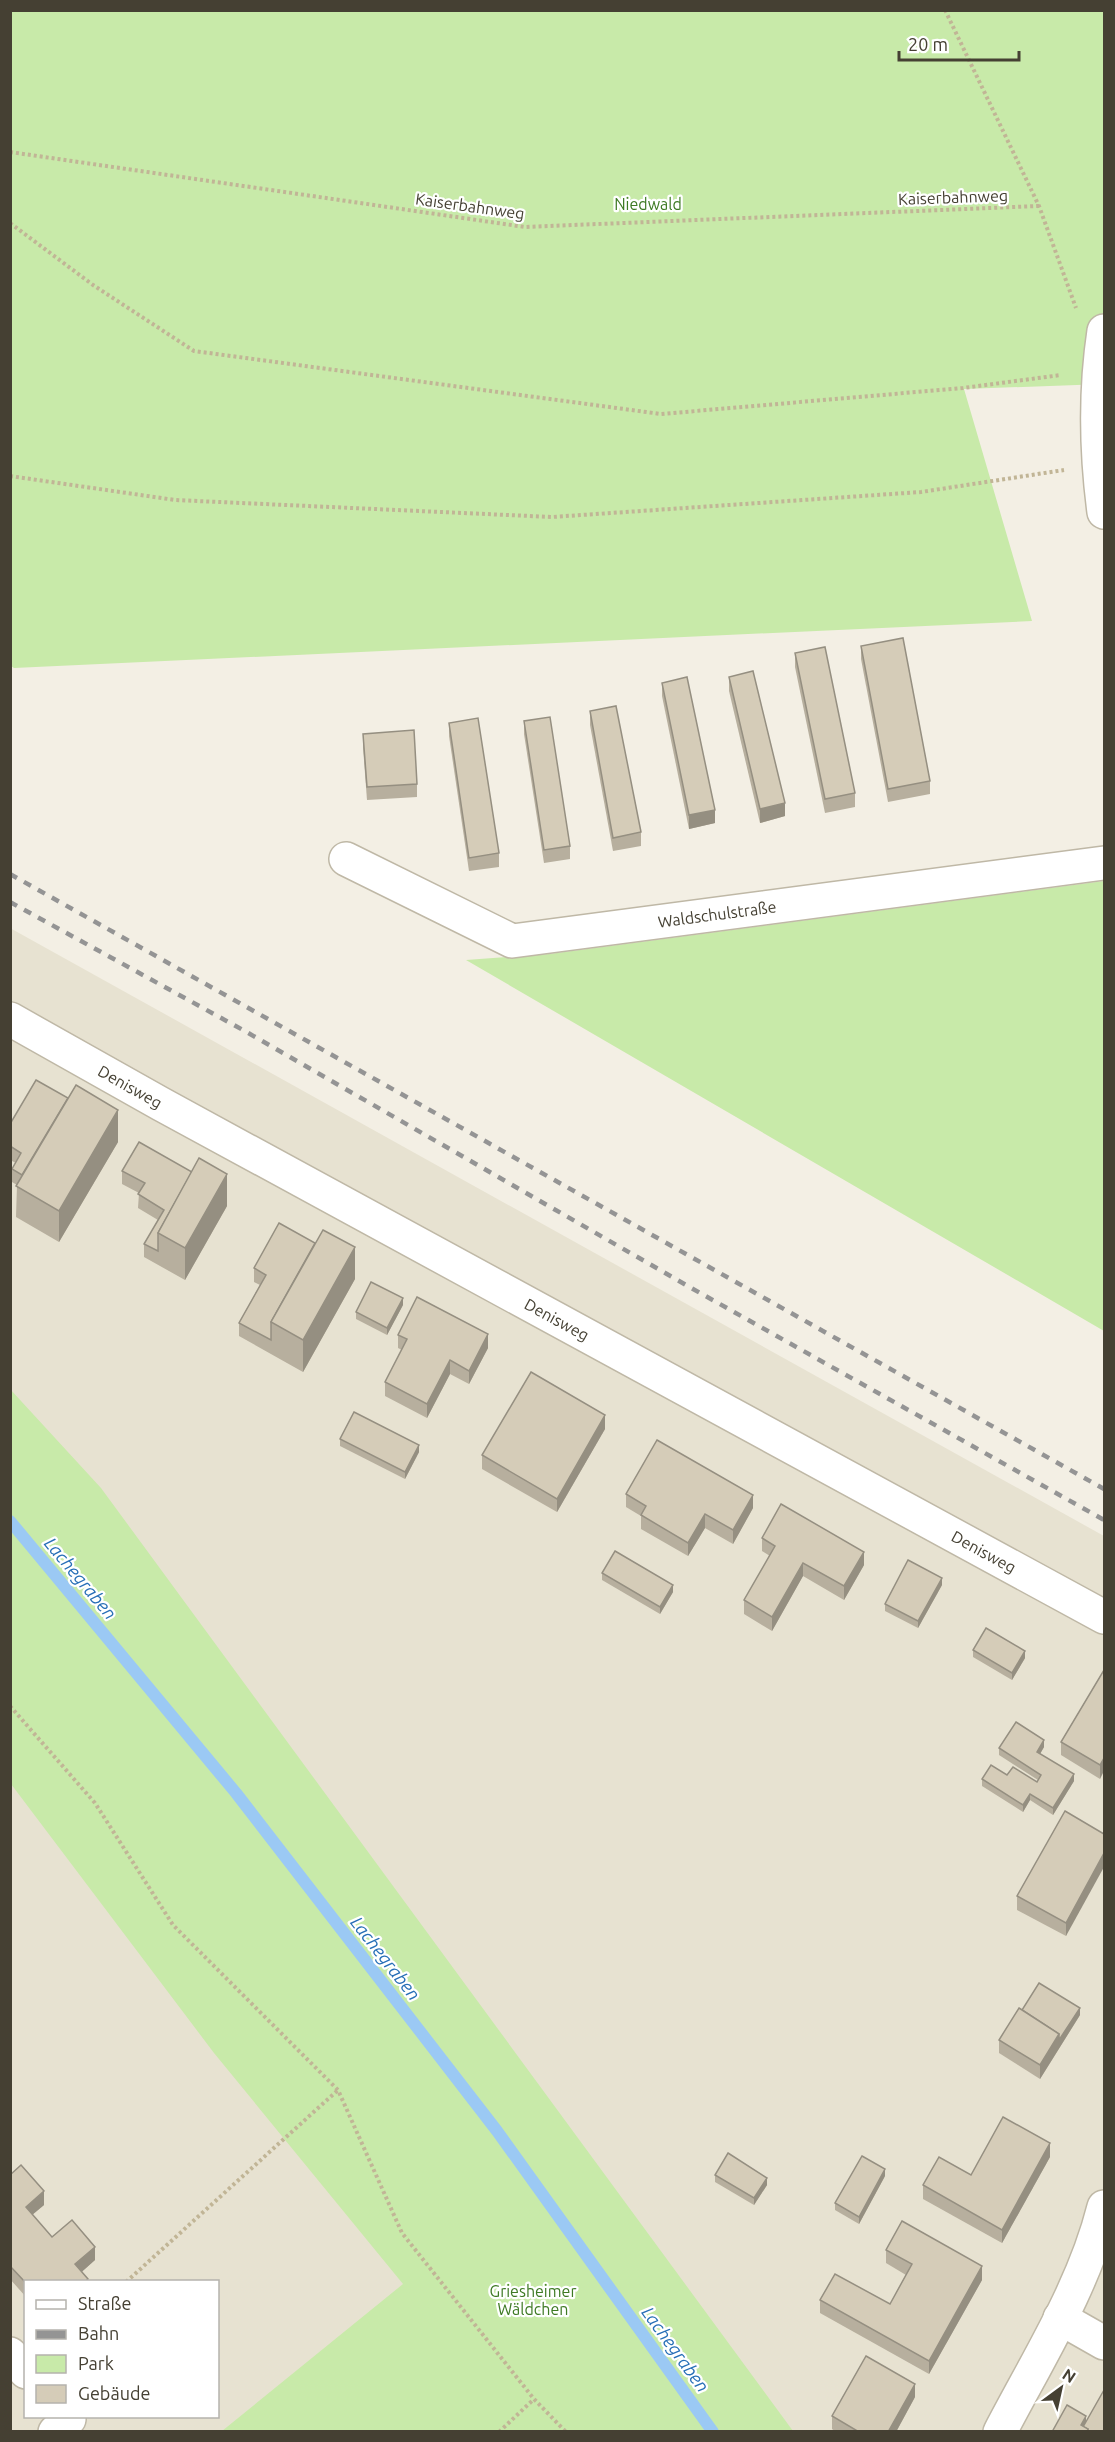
<svg xmlns="http://www.w3.org/2000/svg" width="1115" height="2442" viewBox="0 0 1115 2442" font-family="Ubuntu,sans-serif">
  <style>
    .residential { fill: #e7e2d1; fill-rule: evenodd }
    .green { fill: #c8eaa9 }
    .lines { fill: none; stroke-linecap: round; stroke-linejoin: round }
    .stream { stroke: #9bc9f4; stroke-width: 12 }
    .minor-casing { stroke: #bfb8a6; stroke-width: 36 }
    .path { stroke: #c1b596; stroke-width: 4; stroke-dasharray: 3 3; stroke-linecap: butt }
    .minor { stroke: #fff; stroke-width: 33 }
    .rail { stroke: #949494; stroke-width: 4.5; stroke-dasharray: 8 8; stroke-linecap: butt }
    .wall { fill: #b7af9e }
    .shaded-wall { fill: #958f81 }
    .building { fill: #d5ccb8; stroke: #958f81; stroke-width: 1.5 }
    .labels { text-anchor: middle; dominant-baseline: central; stroke-width: 4.5; stroke-linejoin: round; paint-order: stroke }
    .street-label { font-size: 16px; fill: #454033; stroke: #fff }
    .park-label { font-size: 16px; fill: #3e7a24; stroke: #fff }
    .water-label { font-size: 18px; font-style: italic; fill: #276fb7; stroke: #fff }
  </style>
  <rect width="100%" height="100%" fill="#f3efe4"/>
  <path class="residential" d="M10,928l1094,608v895h-1093zM26,2282h192v134h-192z"/>
  <g class="green">
    <polygon points="10,11 1104,11 1104,384 964,389 1032,621 14,668 11,666"/>
    <polygon points="1104,881 1104,1331 466,960 549,954"/>
    <polygon points="10,1389 101,1488 793,2431 222,2431 403,2284 214,2053 11,1784"/>
  </g>
  <g class="lines">
    <polyline class="stream" points="10,1521 236,1793 497,2131 713,2432"/>
    <defs>
      <g id="minor">
        <path d="M1104,331c-9,60 -8,120 0,181"/>
        <path id="s1" d="M346,859l166,82 592,-78"/>
        <path id="s2" d="M10,1019l151,85 943,513"/>
        <polyline points="1060,2318 1104,2343"/>
        <polyline points="10,2354 26,2372"/>
        <polyline points="55,2432 69,2419 67,2416"/>
        <path d="M1000,2432c38,-73 84,-145 104,-225"/>
      </g>
    </defs>
    <use href="#minor" class="minor-casing"/>
    <g class="path">
      <polyline points="945,10 1039,206 1076,308"/>
      <polyline points="10,152 525,227 1039,206"/>
      <polyline points="10,223 93,285 194,351 661,414 963,388 1061,375"/>
      <polyline points="10,476 175,500 552,517 921,492 1064,470"/>
      <polyline points="10,1706 95,1803 173,1925 338,2090 402,2233 534,2399 566,2432"/>
      <polyline points="126,2282 338,2090"/>
      <polyline points="499,2432 534,2399"/>
    </g>
    <use href="#minor" class="minor"/>
    <g class="rail">
      <polyline points="10,874 1104,1489"/>
      <polyline points="10,902 243,1030 686,1285 1104,1520"/>
    </g>
  </g>
  <g class="wall">
    <polygon points="861,646 930,781 930,794 888,802 861,659"/>
    <polygon points="795,653 855,793 855,807 825,813 795,667"/>
    <polygon points="729,677 785,816 760,823 729,691"/>
    <polygon points="662,683 715,823 689,829 662,696"/>
    <polygon points="590,711 641,832 641,846 613,851 590,725"/>
    <polygon points="524,721 570,846 570,859 544,863 524,734"/>
    <polygon points="449,723 499,853 499,867 469,871 449,736"/>
    <polygon points="363,734 417,784 417,797 367,800 363,747"/>
    <polygon points="68,1098 118,1142 59,1242 16,1217 17,1185 12,1182 12,1169 16,1163 10,1160 10,1124"/>
    <polygon points="122,1171 227,1206 185,1280 144,1257 144,1244 158,1220 138,1208 139,1193 122,1184"/>
    <polygon points="315,1243 355,1279 303,1372 239,1336 239,1323 260,1285 254,1282 254,1268"/>
    <polygon points="403,1305 387,1335 356,1319 356,1312"/>
    <polygon points="398,1335 488,1348 469,1384 450,1374 427,1418 385,1396 385,1382 402,1350 398,1348"/>
    <polygon points="605,1429 557,1512 482,1469 482,1455"/>
    <polygon points="340,1439 419,1452 405,1479 340,1446"/>
    <polygon points="626,1494 753,1508 733,1544 705,1528 688,1556 641,1529 641,1516 626,1507"/>
    <polygon points="762,1538 864,1565 844,1600 803,1576 772,1631 744,1614 744,1600 770,1556 762,1551"/>
    <polygon points="602,1573 673,1592 660,1614 602,1580"/>
    <polygon points="942,1585 918,1628 885,1611 885,1604"/>
    <polygon points="973,1650 1025,1658 1012,1680 973,1657"/>
    <polygon points="1104,1670 1100,1779 1061,1755 1061,1742"/>
    <polygon points="1044,1747 1040,1754 1074,1781 1053,1815 1030,1800 1023,1812 982,1786 982,1779 1007,1775 1037,1782 1038,1780 999,1755 999,1748"/>
    <polygon points="1104,1834 1066,1936 1017,1910 1017,1896"/>
    <polygon points="1080,2015 1040,2079 999,2053 999,2040"/>
    <polygon points="1050,2157 1002,2243 923,2199 923,2185"/>
    <polygon points="10,2175 44,2205 32,2215 52,2237 95,2260 81,2272 88,2282 26,2282 26,2297 10,2279"/>
    <polygon points="715,2175 767,2185 754,2205 715,2182"/>
    <polygon points="885,2176 859,2224 835,2210 835,2203"/>
    <polygon points="886,2250 982,2280 929,2374 820,2313 820,2300 890,2304 906,2275 886,2263"/>
    <polygon points="915,2397 896,2432 836,2432 832,2429 832,2416"/>
  </g>
  <g class="shaded-wall">
    <polygon points="785,803 785,816 760,823 760,809"/>
    <polygon points="715,810 715,823 689,829 689,815"/>
    <polygon points="118,1110 118,1142 59,1242 59,1211"/>
    <polygon points="227,1174 227,1206 185,1280 185,1248"/>
    <polygon points="355,1247 355,1279 303,1372 303,1340"/>
    <polygon points="403,1298 403,1305 387,1335 387,1328"/>
    <polygon points="488,1334 488,1348 469,1384 469,1371"/>
    <polygon points="450,1360 450,1374 427,1418 427,1404"/>
    <polygon points="605,1415 605,1429 557,1512 557,1499"/>
    <polygon points="419,1445 419,1452 405,1479 405,1472"/>
    <polygon points="753,1495 753,1508 733,1544 733,1530"/>
    <polygon points="705,1514 705,1528 688,1556 688,1543"/>
    <polygon points="864,1552 864,1565 844,1600 844,1586"/>
    <polygon points="803,1563 803,1576 772,1631 772,1617"/>
    <polygon points="942,1578 942,1585 918,1628 918,1621"/>
    <polygon points="673,1585 673,1592 660,1614 660,1607"/>
    <polygon points="1025,1651 1025,1658 1012,1680 1012,1673"/>
    <polygon points="1044,1740 1044,1747 1037,1759 1037,1752"/>
    <polygon points="1104,1758 1104,1771 1100,1779 1100,1765"/>
    <polygon points="1074,1774 1074,1781 1053,1815 1053,1808"/>
    <polygon points="1030,1794 1030,1800 1023,1812 1023,1805"/>
    <polygon points="1104,1853 1104,1867 1066,1936 1066,1923"/>
    <polygon points="1080,2008 1080,2015 1040,2079 1040,2065 1059,2034"/>
    <polygon points="1050,2143 1050,2157 1002,2243 1002,2230"/>
    <polygon points="885,2169 885,2176 859,2224 859,2217"/>
    <polygon points="767,2178 767,2185 754,2205 754,2198"/>
    <polygon points="44,2191 44,2205 26,2220 26,2207"/>
    <polygon points="95,2247 95,2260 75,2278 75,2264"/>
    <polygon points="982,2266 982,2280 929,2374 929,2361"/>
    <polygon points="915,2384 915,2397 896,2432 888,2432"/>
    <polygon points="1086,2416 1086,2432 1081,2425"/>
  </g>
  <g class="building">
    <polygon points="903,638 930,781 888,789 861,646"/>
    <polygon points="825,647 855,793 825,799 795,653"/>
    <polygon points="753,671 785,803 760,809 729,677"/>
    <polygon points="687,677 715,810 689,815 662,683"/>
    <polygon points="616,706 641,832 613,838 590,711"/>
    <polygon points="550,717 570,846 544,850 524,721"/>
    <polygon points="478,718 499,853 469,858 449,723"/>
    <polygon points="414,730 417,784 367,787 363,734"/>
    <polygon points="36,1080 68,1098 22,1175 12,1169 21,1153 10,1146 10,1124"/>
    <polygon points="76,1085 118,1110 59,1211 16,1186"/>
    <polygon points="139,1142 192,1172 158,1233 158,1251 144,1244 164,1210 138,1194 145,1183 122,1171"/>
    <polygon points="199,1158 227,1174 185,1248 158,1233"/>
    <polygon points="279,1223 315,1243 271,1322 271,1340 239,1323 266,1275 254,1268"/>
    <polygon points="323,1230 355,1247 303,1340 271,1322"/>
    <polygon points="371,1282 403,1298 387,1328 356,1312"/>
    <polygon points="417,1297 488,1334 469,1371 450,1360 427,1404 385,1382 407,1339 398,1335"/>
    <polygon points="531,1372 605,1415 557,1499 482,1455"/>
    <polygon points="354,1412 419,1445 405,1472 340,1439"/>
    <polygon points="657,1440 753,1495 733,1530 705,1514 688,1543 641,1515 646,1506 626,1494"/>
    <polygon points="781,1504 864,1552 844,1586 803,1563 772,1617 744,1600 775,1546 762,1538"/>
    <polygon points="615,1551 673,1585 660,1607 602,1573"/>
    <polygon points="908,1560 942,1578 918,1621 885,1604"/>
    <polygon points="986,1628 1025,1651 1012,1673 973,1650"/>
    <polygon points="1104,1670 1104,1758 1100,1765 1061,1742"/>
    <polygon points="1016,1722 1044,1740 1037,1752 1074,1774 1053,1808 1030,1794 1023,1805 982,1779 991,1765 1007,1775 1013,1767 1037,1782 1041,1775 999,1748"/>
    <polygon points="1065,1811 1104,1834 1104,1853 1066,1923 1017,1896"/>
    <polygon points="1039,1983 1080,2008 1059,2040 1059,2034 1022,2010"/>
    <polygon points="1019,2008 1059,2034 1040,2065 999,2040"/>
    <polygon points="1003,2117 1050,2143 1002,2230 923,2185 939,2157 971,2175"/>
    <polygon points="728,2153 767,2178 754,2198 715,2175"/>
    <polygon points="862,2156 885,2169 859,2217 835,2203"/>
    <polygon points="21,2165 44,2191 26,2207 52,2237 72,2220 95,2247 75,2264 88,2279 85,2282 26,2282 26,2283 10,2266 10,2175"/>
    <polygon points="902,2221 982,2266 929,2361 820,2300 835,2274 890,2304 912,2264 886,2250"/>
    <polygon points="866,2356 915,2384 888,2432 859,2432 832,2416"/>
    <polygon points="1104,2390 1104,2432 1088,2432 1088,2429 1083,2427"/>
    <polygon points="1067,2405 1086,2416 1081,2425 1088,2429 1087,2432 1052,2432"/>
  </g>
  <g class="labels">
    <g class="street-label">
      <text transform="translate(953 197) rotate(-2)">Kaiserbahnweg</text>
      <text transform="translate(470 206) rotate(8)">Kaiserbahnweg</text>
      <text stroke="none"><textPath href="#s1" startOffset="392">Waldschulstraße</textPath></text>
      <text stroke="none"><textPath href="#s2" startOffset="138">Denisweg</textPath></text>
      <text stroke="none"><textPath href="#s2" startOffset="624">Denisweg</textPath></text>
      <text stroke="none"><textPath href="#s2" startOffset="1110">Denisweg</textPath></text>
    </g>
    <g class="park-label">
      <text x="648" y="204">Niedwald</text>
      <text x="533" y="2291">Griesheimer<tspan x="533" dy="18">Wäldchen</tspan></text>
    </g>
    <g class="water-label">
      <text transform="translate(81 1578) rotate(50)">Lachegraben</text>
      <text transform="translate(386 1958) rotate(52)">Lachegraben</text>
      <text transform="translate(676 2349) rotate(54)">Lachegraben</text>
    </g>
  </g>
  <rect width="1115" height="2442" fill="none" stroke="#454033" stroke-width="24"/>
  <rect x="24" y="2280" width="195" height="138" fill="#ffffff" stroke="#b5b3ad" stroke-width="1.5"/>
  <rect x="36" y="2300" width="30" height="9" fill="#ffffff" stroke="#b5b3ad" stroke-width="1.5"/>
  <text x="78" y="2310" font-size="18" fill="#454033">Straße</text>
  <rect x="36" y="2330" width="30" height="9" fill="#949494" stroke="#b5b3ad" stroke-width="1.5"/>
  <text x="78" y="2340" font-size="18" fill="#454033">Bahn</text>
  <rect x="36" y="2355" width="30" height="18" fill="#c8eaa9" stroke="#b5b3ad" stroke-width="1.5"/>
  <text x="78" y="2370" font-size="18" fill="#454033">Park</text>
  <rect x="36" y="2385" width="30" height="18" fill="#d5ccb8" stroke="#b5b3ad" stroke-width="1.5"/>
  <text x="78" y="2400" font-size="18" fill="#454033">Gebäude</text>
  <g transform="translate(1061 2388) rotate(33)" stroke="#ffffff" stroke-width="4.5" paint-order="stroke">
  <path d="M0-4.5L10 22L0 15L-10 22Z" fill="#454033"/>
  <text y="-9" font-size="16" font-weight="bold" text-anchor="middle" fill="#454033">N</text>
  </g>
  <path d="M899 51v9h120v-9" fill="none" stroke="#454033" stroke-width="3"/>
  <text x="908" y="51" font-size="18" fill="#454033" stroke="#ffffff" stroke-width="4.5" paint-order="stroke">20 m</text>
</svg>
